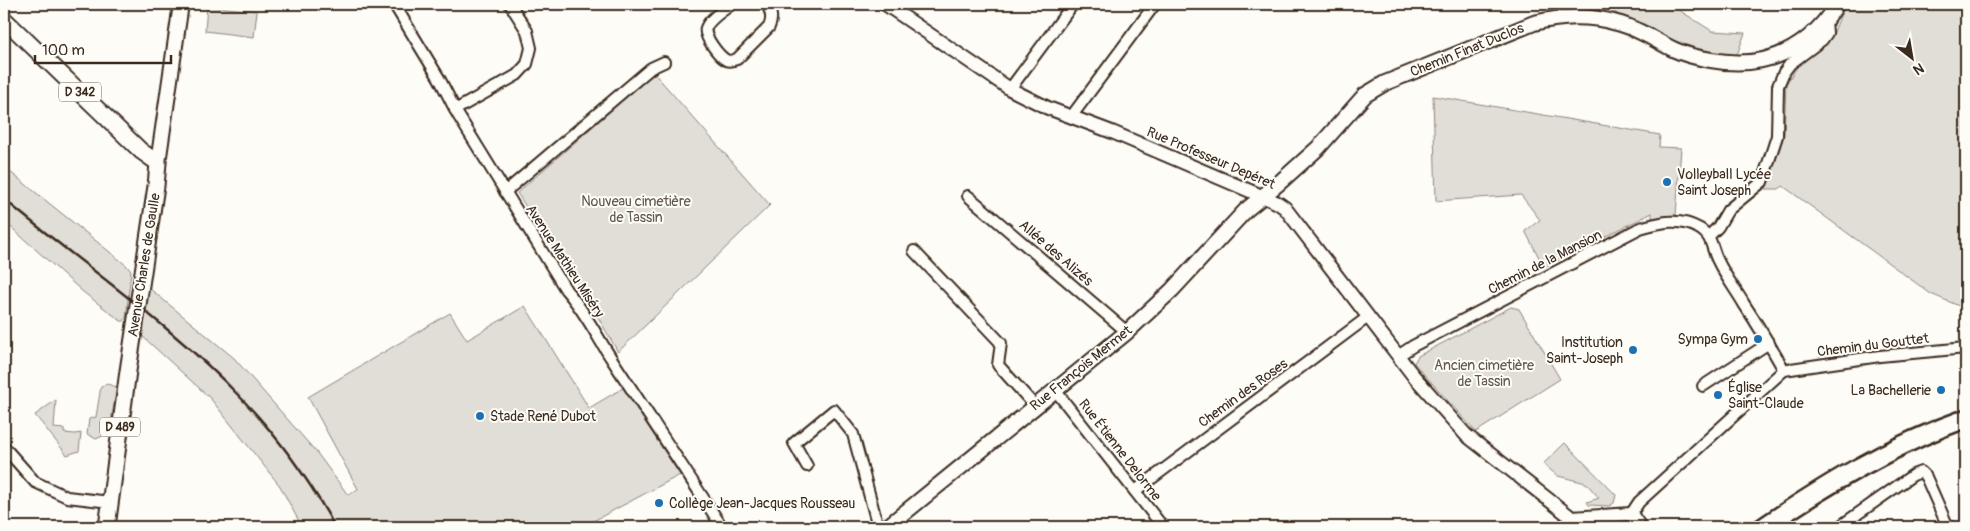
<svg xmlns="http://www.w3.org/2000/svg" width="1970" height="531" viewBox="0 0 1970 531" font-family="Pangolin,sans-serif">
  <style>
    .green { fill: #e1ded7; stroke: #8e847a }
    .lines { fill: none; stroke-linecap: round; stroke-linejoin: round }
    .minor-casing { stroke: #3b2a1e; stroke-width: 14 }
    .tertiary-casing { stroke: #3b2a1e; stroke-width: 16 }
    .secondary-casing { stroke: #3b2a1e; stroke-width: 18 }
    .primary-casing { stroke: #3b2a1e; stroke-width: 19 }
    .minor { stroke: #fdfcf7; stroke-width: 10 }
    .tertiary { stroke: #fdfcf7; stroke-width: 12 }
    .secondary { stroke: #fdfcf7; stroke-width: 14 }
    .primary { stroke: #fdfcf7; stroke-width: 15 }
    .rail { stroke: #3b2a1e; stroke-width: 2.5 }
    .poi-dot { fill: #1f6fb2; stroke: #fdfcf7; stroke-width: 2 }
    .labels { text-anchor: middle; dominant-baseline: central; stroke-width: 4; stroke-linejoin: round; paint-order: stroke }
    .shield { fill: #fdfcf7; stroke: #75695f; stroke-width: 1 }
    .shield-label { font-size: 12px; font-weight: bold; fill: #3b2a1e }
    .street-label { font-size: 14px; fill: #3b2a1e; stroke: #fdfcf7 }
    .poi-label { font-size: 14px; fill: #3b2a1e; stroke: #fdfcf7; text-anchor: start }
    .park-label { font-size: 14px; fill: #64574c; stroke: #fdfcf7 }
  </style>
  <rect width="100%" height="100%" fill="#fdfcf7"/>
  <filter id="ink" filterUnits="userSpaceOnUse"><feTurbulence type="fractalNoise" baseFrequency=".02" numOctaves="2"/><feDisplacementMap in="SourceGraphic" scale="10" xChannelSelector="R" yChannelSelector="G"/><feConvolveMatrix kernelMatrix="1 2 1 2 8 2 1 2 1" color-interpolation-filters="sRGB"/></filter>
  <g filter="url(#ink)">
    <g class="green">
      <polygon points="1602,4 1673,4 1682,12 1712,31 1745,33 1738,52 1729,64 1665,45"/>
      <polygon points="1845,4 1966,4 1966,309 1931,294 1783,186 1779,189 1766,189 1784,135 1786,84 1801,61 1832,37"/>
      <polygon points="207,6 257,11 254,37 205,31"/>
      <polygon points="654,73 770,205 618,352 591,305 517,193"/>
      <polygon points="1433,96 1660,135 1659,147 1681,148 1676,215 1652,218 1652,213 1544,267 1525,231 1540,220 1521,195 1436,201"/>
      <polygon points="4,167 126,265 131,271 126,318 124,321 121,321 83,292 4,221"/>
      <polygon points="149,288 234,358 317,453 348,495 358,489 308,397 450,313 467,340 525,306 589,408 623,388 680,475 582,527 302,527 280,486 210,398 141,335"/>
      <polygon points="1511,307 1519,309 1560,379 1476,432 1414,363 1418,356"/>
      <polygon points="107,384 117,387 109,433 96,439 87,434 89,419 96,417 101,386"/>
      <polygon points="56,400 54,428 64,429 64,433 75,434 81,433 79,451 67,455 35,415"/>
      <polygon points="1565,443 1616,495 1614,503 1609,506 1589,505 1587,502 1599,498 1586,483 1558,476 1543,464"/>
    </g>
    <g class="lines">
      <defs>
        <g id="minor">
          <path d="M394,4l45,74 19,37 108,175c19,21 31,47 47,71 36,55 73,110 109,166"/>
          <path d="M732,4c-8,6 -23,15 -26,24 -3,8 13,28 20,32 4,2 7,0 11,-1l32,-32c4,-9 2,-14 -2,-23"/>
          <polyline points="1010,89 1073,4"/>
          <polyline points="455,110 517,75 527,64 531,48 527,31 510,4"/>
          <polyline points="1071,117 1155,4"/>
          <polyline points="505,192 651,68 664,62"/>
          <polyline points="968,196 1127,332"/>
          <polyline points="1709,236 1718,227 1728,210 1762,182 1777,136 1778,86 1784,72 1790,64 1822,40 1827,33 1826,20"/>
          <polyline points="914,251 1001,343 998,365 1035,406"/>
          <path d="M1398,356l15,-10 227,-118c21,-6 40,-11 60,1 13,8 11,19 18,32 7,15 18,29 26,43 14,21 27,43 40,66"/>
          <polyline points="1784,370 1880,356 1966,348"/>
          <polyline points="1703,386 1769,343"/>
          <polyline points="1055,390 1163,527"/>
          <polyline points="4,447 35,482 67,497 110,502"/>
          <polyline points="807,466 794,443 834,410 853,434 877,523 881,527"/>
          <polyline points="1135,491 1368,317"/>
          <polyline points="1631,514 1639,502 1784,370"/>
          <polyline points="1839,527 1913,475 1921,472 1926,477 1948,527"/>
        </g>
        <g id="tertiary">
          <polyline points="885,4 1010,89 1048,108 1112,132 1278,203 1285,208 1412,374 1466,435 1572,518"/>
          <polyline points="1563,527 1572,518 1631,514 1640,527"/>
        </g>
        <g id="secondary">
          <polyline points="158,163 181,4"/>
          <path d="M887,527l240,-195 45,-42 74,-80 33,-27 39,-35 47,-53 20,-12 149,-60c29,-7 54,-8 83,0 21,5 39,18 58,27 11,5 24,8 36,10 54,10 97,-10 126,-56"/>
        </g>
        <polyline id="primary" points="4,19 141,151 158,163 156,186 128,371 107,527"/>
      </defs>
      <use href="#minor" class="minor-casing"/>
      <use href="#tertiary" class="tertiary-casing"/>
      <use href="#secondary" class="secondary-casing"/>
      <use href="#primary" class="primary-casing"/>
      <use href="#minor" class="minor"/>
      <use href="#tertiary" class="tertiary"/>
      <use href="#secondary" class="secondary"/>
      <use href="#primary" class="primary"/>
      <g class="rail">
        <path d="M4,199c78,66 167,125 238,200 36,38 68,82 93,128"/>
        <path d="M1746,527c73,-50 136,-89 220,-119"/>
        <path d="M1782,527c58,-39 118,-74 184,-98"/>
      </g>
    </g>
  </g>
  <g class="poi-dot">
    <circle cx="1667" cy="182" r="5"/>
    <circle cx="1758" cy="339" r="5"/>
    <circle cx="1633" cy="350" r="5"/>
    <circle cx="1941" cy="390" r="5"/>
    <circle cx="1718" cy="395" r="5"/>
    <circle cx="480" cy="416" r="5"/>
    <circle cx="659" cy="503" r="5"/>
  </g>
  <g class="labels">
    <g class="shield">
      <rect x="59" y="82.5" width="42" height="19" rx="4"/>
      <rect x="100" y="417.5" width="40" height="19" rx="4"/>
    </g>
    <g class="shield-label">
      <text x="80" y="92">D 342</text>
      <text x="120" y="427">D 489</text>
    </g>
    <g class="street-label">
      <text transform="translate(1467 50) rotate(-22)">Chemin Finat Duclos</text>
      <text transform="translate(1211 158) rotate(23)">Rue Professeur Depéret</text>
      <text transform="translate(1056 253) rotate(41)">Allée des Alizés</text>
      <text transform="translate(565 261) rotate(57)">Avenue Mathieu Miséry</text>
      <text transform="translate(1545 262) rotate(-27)">Chemin de la Mansion</text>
      <text transform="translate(144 265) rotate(-81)">Avenue Charles de Gaulle</text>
      <text transform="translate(1873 345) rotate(-7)">Chemin du Gouttet</text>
      <text transform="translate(1081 368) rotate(-39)">Rue François Mermet</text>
      <text transform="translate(1243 393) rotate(-36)">Chemin des Roses</text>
      <text transform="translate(1120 450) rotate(52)">Rue Étienne Delorme</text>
    </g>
    <g class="poi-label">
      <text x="1677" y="174">Volleyball Lycée<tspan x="1677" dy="16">Saint Joseph</tspan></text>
      <text x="1748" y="339" text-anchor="end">Sympa Gym</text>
      <text x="1623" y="342" text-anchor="end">Institution<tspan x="1623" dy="16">Saint-Joseph</tspan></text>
      <text x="1728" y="387">Église<tspan x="1728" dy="16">Saint-Claude</tspan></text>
      <text x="1931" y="390" text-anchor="end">La Bachellerie</text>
      <text x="490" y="416">Stade René Dubot</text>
      <text x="669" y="503">Collège Jean-Jacques Rousseau</text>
    </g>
    <g class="park-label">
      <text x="636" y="201">Nouveau cimetière<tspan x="636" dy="16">de Tassin</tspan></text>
      <text x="1484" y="365">Ancien cimetière<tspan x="1484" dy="16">de Tassin</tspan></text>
    </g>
  </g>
  <rect width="1970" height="531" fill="none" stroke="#fdfcf7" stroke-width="20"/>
  <rect x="10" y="10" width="1950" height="511" fill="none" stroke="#3b2a1e" stroke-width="2" filter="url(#ink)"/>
  <g transform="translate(1912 58) rotate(149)" stroke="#fdfcf7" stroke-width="4" paint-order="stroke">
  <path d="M0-4L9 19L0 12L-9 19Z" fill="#3b2a1e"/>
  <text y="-8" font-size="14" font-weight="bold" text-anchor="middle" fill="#3b2a1e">N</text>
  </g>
  <path d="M35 55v8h136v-8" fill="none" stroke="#3b2a1e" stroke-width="2.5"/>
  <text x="42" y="55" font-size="15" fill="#3b2a1e" stroke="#fdfcf7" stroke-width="4" paint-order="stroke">100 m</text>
</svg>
